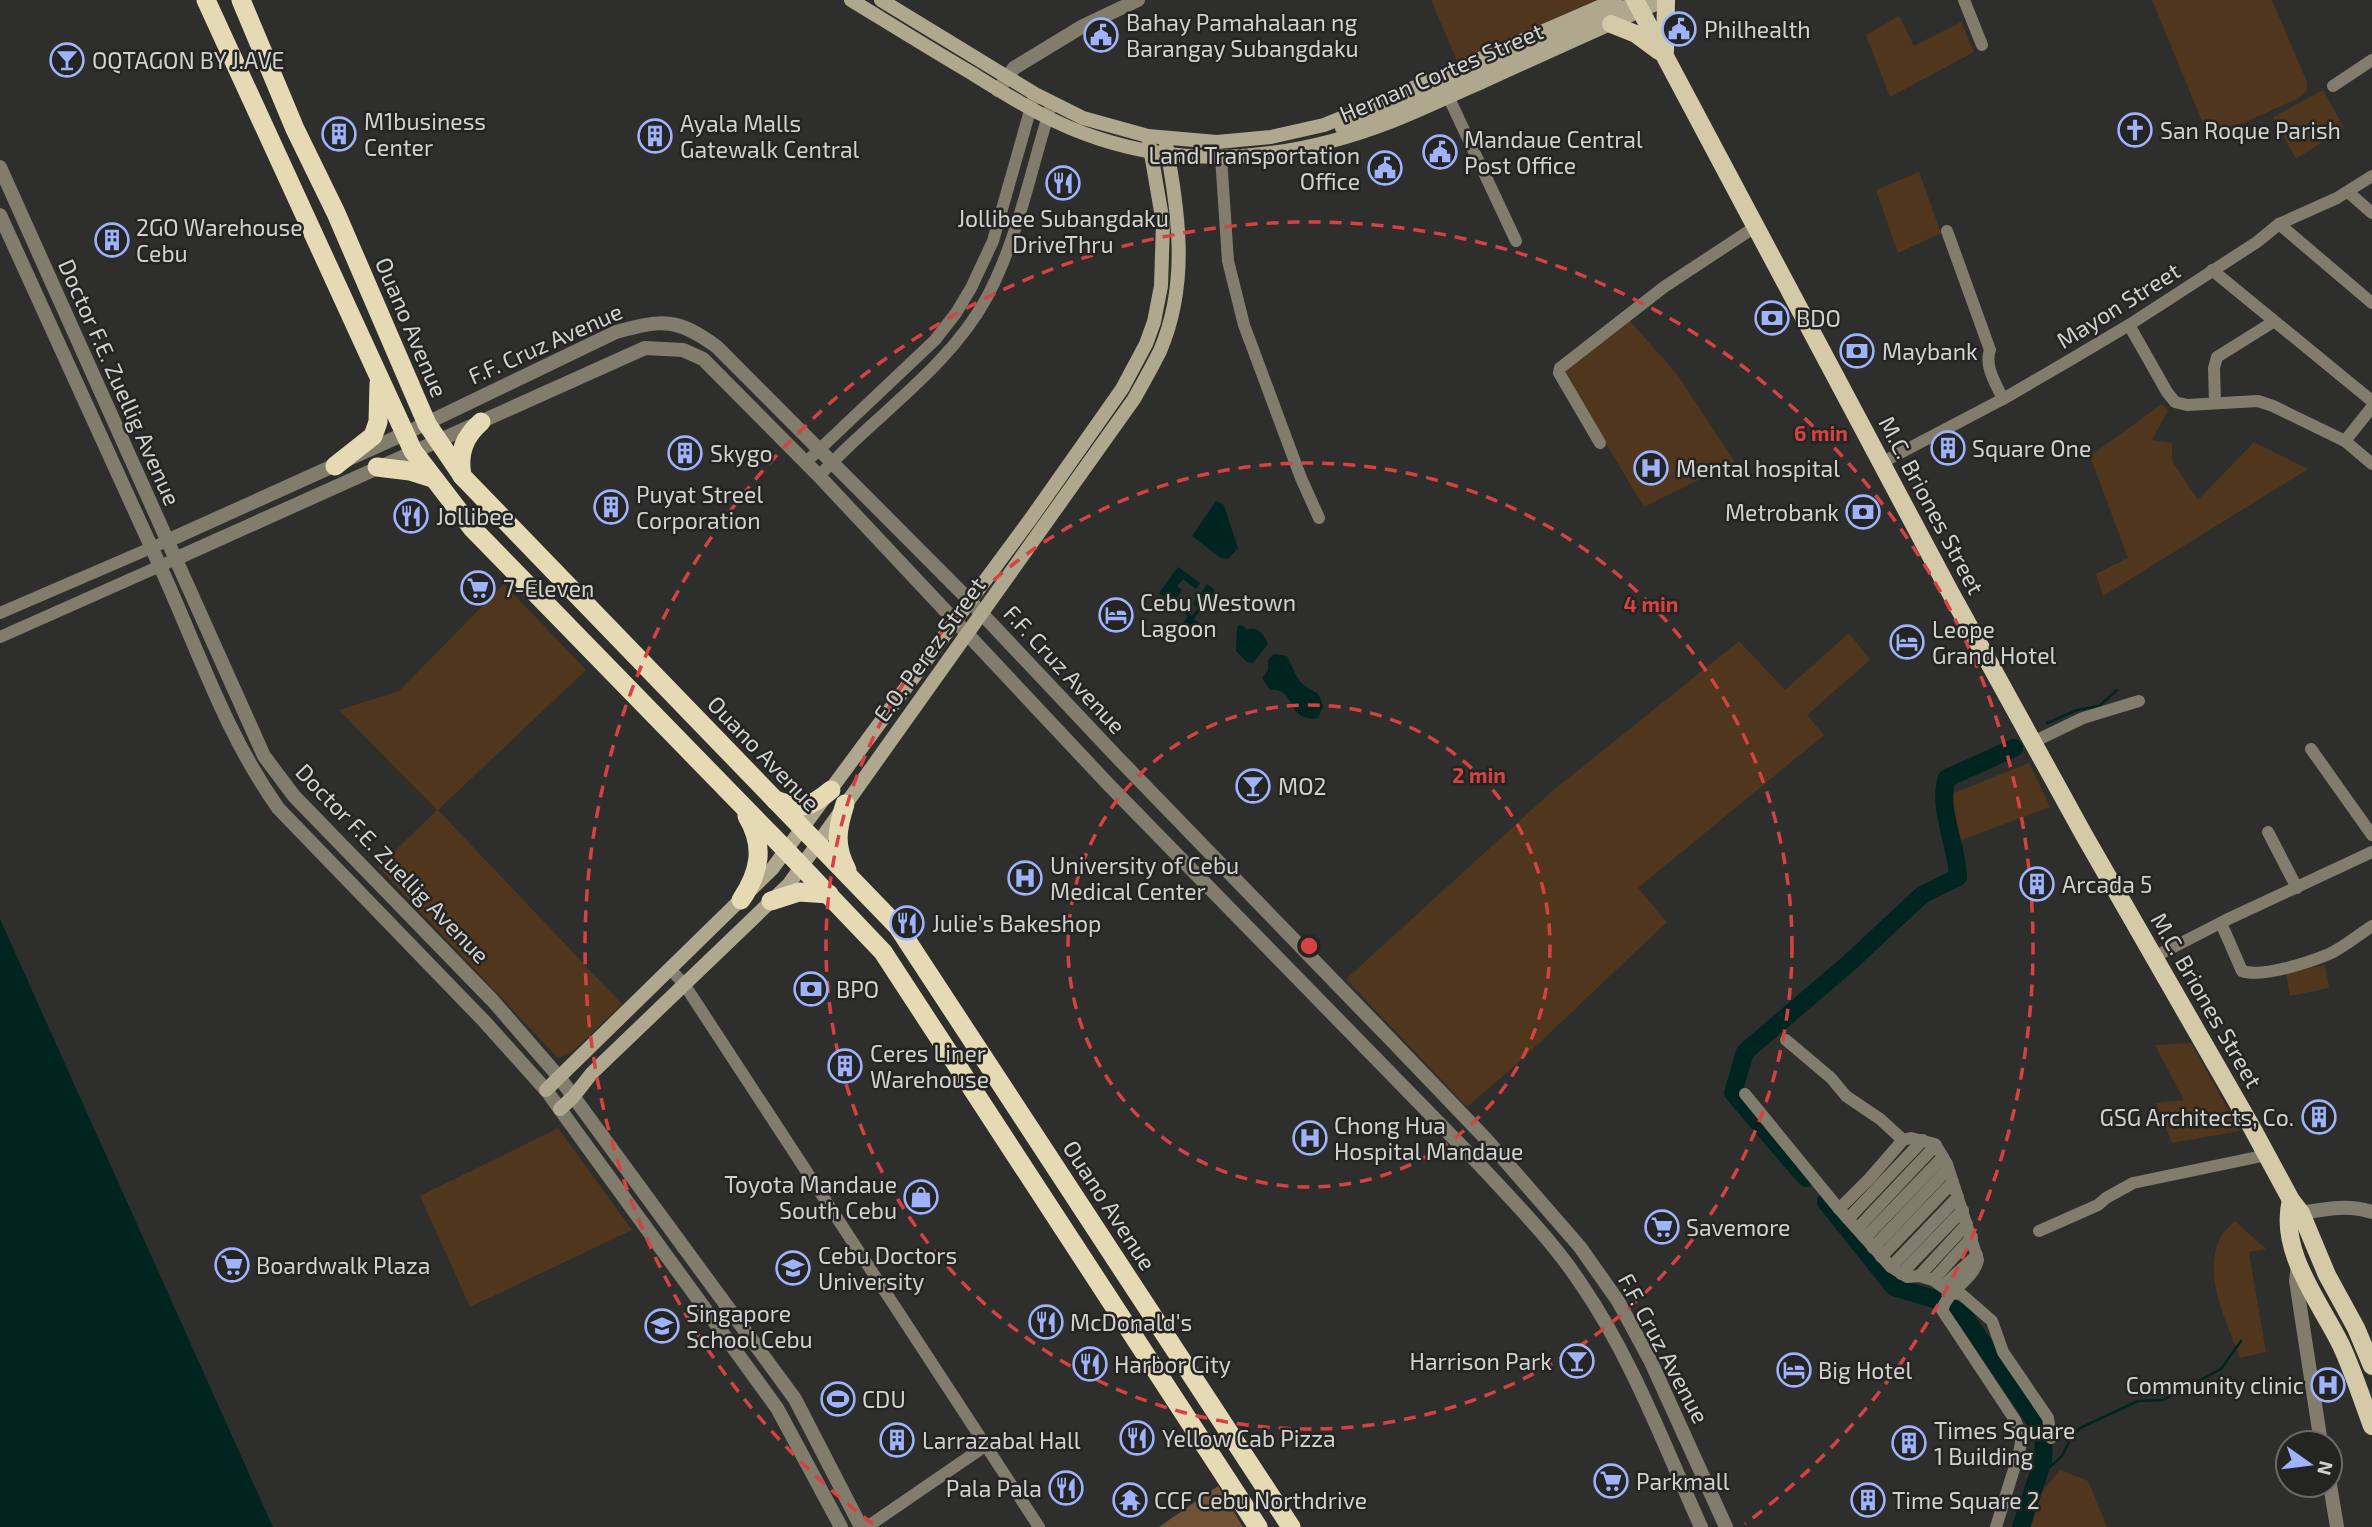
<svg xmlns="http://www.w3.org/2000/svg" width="2372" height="1527" viewBox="0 0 2372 1527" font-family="'Exo 2',sans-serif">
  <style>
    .green { fill: #50361c }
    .forest { fill: #6f5136 }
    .water { fill: #002420 }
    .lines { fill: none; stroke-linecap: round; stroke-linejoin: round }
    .stream { stroke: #002420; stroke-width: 2.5 }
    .river { stroke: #002420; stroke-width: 18 }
    .minor { stroke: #817c6c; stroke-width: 12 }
    .tertiary { stroke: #817c6c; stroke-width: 14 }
    .secondary { stroke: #b0a88e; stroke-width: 14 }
    .primary { stroke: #d5caa8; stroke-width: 18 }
    .trunk { stroke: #e6dab4; stroke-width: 19 }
    .ring { fill: none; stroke: #d54241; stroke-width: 3.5; stroke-dasharray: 12 9 }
    .labels { text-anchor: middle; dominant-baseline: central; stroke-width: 5; stroke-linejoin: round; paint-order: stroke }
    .poi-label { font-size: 23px; fill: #d1d2d0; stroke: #242522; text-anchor: start }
    .street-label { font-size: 23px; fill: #d1d2d0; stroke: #242522 }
    .centre { fill: #d54241; stroke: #242522; stroke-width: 3.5 }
    .ring-label { font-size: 21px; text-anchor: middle; font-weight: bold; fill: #d54241; stroke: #242522; stroke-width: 5; stroke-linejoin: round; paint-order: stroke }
  </style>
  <rect width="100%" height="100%" fill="#2e2f2c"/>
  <g class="green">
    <polygon points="1431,0 1596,0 1458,63"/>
    <polygon points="2152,0 2272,0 2307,82 2307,91 2299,98 2221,133 2212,133 2204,126"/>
    <polygon points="1899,16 1914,46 1961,22 1974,52 1890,97 1866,35"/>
    <polygon points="2323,90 2344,128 2296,159 2273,117"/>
    <polygon points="1919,172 1941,233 1898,253 1876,190"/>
    <polygon points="1629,320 1676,373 1735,462 1644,507 1566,377 1566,367"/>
    <polygon points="2162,404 2168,410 2152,440 2172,443 2172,461 2198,500 2254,442 2308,469 2103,596 2096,574 2128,558 2090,456"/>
    <polygon points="504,584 586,670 438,810 622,1004 572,1052 558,1058 378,867 437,810 339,710 399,691"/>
    <polygon points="1849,633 1870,660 1807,715 1824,735 1638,888 1667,922 1518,1063 1467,1107 1346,979 1550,793 1739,641 1785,690"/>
    <polygon points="2029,763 2050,807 1956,842 1949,795"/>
    <polygon points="2325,965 2329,988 2290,996 2286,973"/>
    <polygon points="2191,1043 2240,1131 2172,1143 2156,1103 2184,1100 2155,1045"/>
    <polygon points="558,1128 632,1230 470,1307 420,1196"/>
    <path d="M2235,1221l31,28 -17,3 17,100 -26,6c-13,-37 -38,-81 -20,-120 3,-6 10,-12 15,-17z"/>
    <polygon points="2060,1470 2088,1481 2107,1527 2030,1527 2041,1493"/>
  </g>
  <polygon class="forest" points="1218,1486 1243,1527 1159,1527"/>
  <g class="water">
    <polygon points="1216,501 1224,505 1238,548 1228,559 1221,558 1192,536"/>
    <polygon points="1178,567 1200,583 1196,589 1183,579 1177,586 1182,590 1177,598 1193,609 1190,614 1192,616 1198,608 1193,604 1207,584 1215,590 1194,619 1201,624 1195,633 1183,623 1188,616 1159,593"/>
    <path d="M1240,625l5,2 1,3c12,-4 17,3 22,14l-15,19 -6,-1 -11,-11 1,-24z"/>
    <path d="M1274,654l13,2c5,9 10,25 18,30 11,8 14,4 18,20l-5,12c-32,6 -21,-31 -48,-28l-8,-12 6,-8v-10z"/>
    <polygon points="0,919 273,1527 0,1527"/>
  </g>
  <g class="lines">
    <g class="stream">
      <polyline points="2047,723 2077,710 2099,706 2117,690"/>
      <polyline points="2039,1477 2062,1456 2072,1436 2080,1428 2138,1401 2163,1400 2221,1369 2241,1341"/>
    </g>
    <g class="river">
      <path d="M1806,1178l-73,-85 12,-41 103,-88 74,-69 36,-18c-1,-31 -21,-70 -11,-99l67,-30"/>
      <polyline points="1826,1202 1894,1287 1938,1300 1963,1314 2044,1434 2043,1460 2021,1527"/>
    </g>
    <g class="minor">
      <polyline points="1964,0 1982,45"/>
      <polyline points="2333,86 2372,60"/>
      <polyline points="1448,96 1516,241"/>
      <polyline points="1221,157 1228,261 1244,325 1301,478 1319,518"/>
      <polyline points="2348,192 2372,213"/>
      <polyline points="2279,224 2372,303"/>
      <path d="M1947,231l43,119c-6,16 6,34 13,49"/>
      <polyline points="2212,270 2372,401"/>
      <polyline points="2129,325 2167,392 2175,402 2187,405 2258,401 2273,406 2345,441 2372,464"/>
      <polyline points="2215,403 2214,368 2217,357 2273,322"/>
      <polyline points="2345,441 2372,407"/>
      <polyline points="1600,443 1559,373 1560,368 1664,287 1755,227"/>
      <polyline points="805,463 935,340 956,313 971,288 993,241 1033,100"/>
      <polyline points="1881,463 2003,399 2070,360 2129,325 2257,242 2279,224 2337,198 2372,176"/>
      <path d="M819,476c54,-59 130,-108 168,-179 32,-60 44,-130 65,-194"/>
      <polyline points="0,613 167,541"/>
      <polyline points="0,637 169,562"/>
      <polyline points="2033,742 2083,718 2139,701"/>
      <polyline points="2311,749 2372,835"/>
      <polyline points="2268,832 2297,888"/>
      <path d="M2221,923l21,48c20,7 68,-9 87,-17 15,-7 29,-19 43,-28"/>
      <polyline points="2154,957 2226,920 2372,852"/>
      <polyline points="671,970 684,984 1039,1527"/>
      <polyline points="1786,1040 1831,1078 1846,1096 1880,1119 1903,1140"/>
      <polyline points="1745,1094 1839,1209 1891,1267 1907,1277 1919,1276 1933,1280 1951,1293 1961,1294 1992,1321 2003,1352 2048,1418 2051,1438"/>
      <path d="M1839,1209l31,-31 33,-38 8,-2 24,6 12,20 31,96c-5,21 -30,29 -36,50l73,110 7,17 -3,16 -23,74"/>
      <polyline points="1848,1219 1923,1140"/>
      <polyline points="1857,1229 1936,1145"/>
      <polyline points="2039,1231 2098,1205 2106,1198 2133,1183 2267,1155"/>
      <polyline points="1865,1238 1943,1157"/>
      <polyline points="1873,1248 1948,1169"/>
      <polyline points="1881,1257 1953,1182"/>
      <polyline points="1891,1267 1958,1197"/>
      <polyline points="1901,1274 1963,1210"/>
      <polyline points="1919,1276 1967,1224"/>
      <polyline points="1933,1280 1972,1237"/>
      <polyline points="1943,1286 1977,1255"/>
      <polyline points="867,1527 985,1446"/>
    </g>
    <g class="tertiary">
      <polyline points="998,90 1014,68 1083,26 1138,0"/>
      <polyline points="0,167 264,756 294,796 493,1001 559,1077 795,1399 861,1527"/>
      <path d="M0,215c53,116 106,233 159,349 39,85 65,167 119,244l206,213 62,69 231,318 64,119"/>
      <path d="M167,541l237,-107 212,-102c46,-13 62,-14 101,15l252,253 148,157 276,285 93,97 94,108 38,54 33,61 75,165"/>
      <path d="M175,559l470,-211 38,2 20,9 116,117 289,308 369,378c36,39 75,78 104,122 51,74 83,161 120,243"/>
      <path d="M2301,1213c23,-4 48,-9 71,-1"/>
      <polyline points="2298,1264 2296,1281 2321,1443"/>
      <polyline points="2330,1485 2337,1527"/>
    </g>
    <g class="secondary">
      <path d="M851,0c41,25 81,50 122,74 40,25 81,51 127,65 95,31 197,19 290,-17 31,-12 61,-27 92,-40 61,-28 122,-56 183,-82"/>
      <polyline points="881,0 1035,94 1083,118 1148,136 1217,142 1271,137 1324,125 1381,102 1615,0"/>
      <polyline points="1342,128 1386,112 1641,0"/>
      <polyline points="546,1090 772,869 1032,517 1122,389 1146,344 1154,322 1161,286 1163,223 1148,136"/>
      <path d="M560,1109l13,-12 19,-24 197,-189 345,-485c9,-16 18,-32 26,-48 30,-70 18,-140 5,-213"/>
    </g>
    <g class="primary">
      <polyline points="1635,0 1949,590 2084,835 2251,1126 2291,1200 2301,1213 2327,1275 2356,1328 2372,1366"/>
      <polyline points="1611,24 1636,34 1659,51"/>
      <polyline points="1665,51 1666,0"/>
      <path d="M2291,1200c-13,51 29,102 50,145 12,26 21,54 31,81"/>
    </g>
    <g class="trunk">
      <polyline points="206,0 413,451 472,528 781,845 883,952 1258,1527"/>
      <polyline points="241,0 295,129 336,213 427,424 463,477 898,927 1291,1527"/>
      <polyline points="335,466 373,436 378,422 379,383"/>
      <polyline points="377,467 410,471 432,478"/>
      <path d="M462,476c-4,-23 2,-39 19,-54"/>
      <path d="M775,800c27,10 34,8 56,-10"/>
      <path d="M845,804c-8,25 -11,42 2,66"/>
      <path d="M741,900c19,-28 24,-54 6,-84"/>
      <polyline points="771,901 799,892 829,894"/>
    </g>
  </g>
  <g class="ring">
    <circle cx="1309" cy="946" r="241"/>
    <circle cx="1309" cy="946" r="483"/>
    <path d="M873 1524A724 724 0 1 1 1745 1524"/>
  </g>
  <defs>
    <symbol id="civic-ring" viewBox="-11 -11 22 22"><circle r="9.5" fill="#242522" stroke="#9fb3fd" stroke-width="1.5"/><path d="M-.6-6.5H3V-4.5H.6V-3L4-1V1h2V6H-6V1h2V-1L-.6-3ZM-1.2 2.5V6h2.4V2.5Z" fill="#9fb3fd"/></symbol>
    <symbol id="bar-ring" viewBox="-11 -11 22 22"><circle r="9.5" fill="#242522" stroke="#9fb3fd" stroke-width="1.5"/><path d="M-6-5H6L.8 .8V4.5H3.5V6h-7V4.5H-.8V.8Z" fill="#9fb3fd"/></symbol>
    <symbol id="church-ring" viewBox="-11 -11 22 22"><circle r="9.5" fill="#242522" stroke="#9fb3fd" stroke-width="1.5"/><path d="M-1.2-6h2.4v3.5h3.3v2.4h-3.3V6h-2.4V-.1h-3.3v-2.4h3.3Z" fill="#9fb3fd"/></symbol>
    <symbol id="building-ring" viewBox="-11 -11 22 22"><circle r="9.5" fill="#242522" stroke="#9fb3fd" stroke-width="1.5"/><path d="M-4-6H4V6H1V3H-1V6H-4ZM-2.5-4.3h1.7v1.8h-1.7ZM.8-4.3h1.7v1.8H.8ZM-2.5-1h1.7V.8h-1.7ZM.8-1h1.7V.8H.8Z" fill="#9fb3fd"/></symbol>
    <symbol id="restaurant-ring" viewBox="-11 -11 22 22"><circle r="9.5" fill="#242522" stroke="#9fb3fd" stroke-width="1.5"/><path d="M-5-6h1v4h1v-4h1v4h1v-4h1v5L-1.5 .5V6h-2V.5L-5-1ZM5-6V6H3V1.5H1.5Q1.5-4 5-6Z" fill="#9fb3fd"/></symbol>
    <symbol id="bank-ring" viewBox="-11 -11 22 22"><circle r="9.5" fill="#242522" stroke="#9fb3fd" stroke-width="1.5"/><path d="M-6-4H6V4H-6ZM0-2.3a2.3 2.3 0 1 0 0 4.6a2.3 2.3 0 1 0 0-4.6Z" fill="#9fb3fd"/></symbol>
    <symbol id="hospital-ring" viewBox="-11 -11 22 22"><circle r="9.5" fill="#242522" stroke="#9fb3fd" stroke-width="1.5"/><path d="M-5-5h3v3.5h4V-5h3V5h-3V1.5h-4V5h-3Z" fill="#9fb3fd"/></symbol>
    <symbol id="supermarket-ring" viewBox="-11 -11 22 22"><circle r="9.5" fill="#242522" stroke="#9fb3fd" stroke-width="1.5"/><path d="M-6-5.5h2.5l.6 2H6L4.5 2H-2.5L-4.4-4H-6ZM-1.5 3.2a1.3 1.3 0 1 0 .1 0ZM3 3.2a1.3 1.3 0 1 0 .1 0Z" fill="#9fb3fd"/></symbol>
    <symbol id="hotel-ring" viewBox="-11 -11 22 22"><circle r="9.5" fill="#242522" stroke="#9fb3fd" stroke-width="1.5"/><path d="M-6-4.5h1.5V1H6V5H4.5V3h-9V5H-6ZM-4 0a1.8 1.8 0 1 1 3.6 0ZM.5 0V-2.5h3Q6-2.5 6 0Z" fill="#9fb3fd"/></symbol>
    <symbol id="shop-ring" viewBox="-11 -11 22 22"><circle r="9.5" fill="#242522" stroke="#9fb3fd" stroke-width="1.5"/><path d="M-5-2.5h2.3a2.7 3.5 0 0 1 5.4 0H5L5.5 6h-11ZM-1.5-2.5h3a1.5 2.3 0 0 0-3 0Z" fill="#9fb3fd"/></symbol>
    <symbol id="university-ring" viewBox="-11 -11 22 22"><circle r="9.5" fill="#242522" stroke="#9fb3fd" stroke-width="1.5"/><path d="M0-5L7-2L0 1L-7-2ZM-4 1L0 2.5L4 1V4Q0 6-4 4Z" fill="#9fb3fd"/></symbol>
    <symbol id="school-ring" viewBox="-11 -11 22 22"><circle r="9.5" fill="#242522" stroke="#9fb3fd" stroke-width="1.5"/><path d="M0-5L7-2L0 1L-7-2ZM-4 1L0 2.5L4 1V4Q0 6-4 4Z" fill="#9fb3fd"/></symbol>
    <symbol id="stadium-ring" viewBox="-11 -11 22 22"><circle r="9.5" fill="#242522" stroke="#9fb3fd" stroke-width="1.5"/><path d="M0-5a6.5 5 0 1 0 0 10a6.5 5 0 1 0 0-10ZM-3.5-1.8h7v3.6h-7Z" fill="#9fb3fd"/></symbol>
    <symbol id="temple-ring" viewBox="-11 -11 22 22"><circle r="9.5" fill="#242522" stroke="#9fb3fd" stroke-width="1.5"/><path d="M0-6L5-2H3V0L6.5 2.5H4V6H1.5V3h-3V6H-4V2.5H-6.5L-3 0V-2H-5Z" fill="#9fb3fd"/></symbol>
  </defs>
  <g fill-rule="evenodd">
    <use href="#civic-ring" x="1660" y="10" width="38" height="38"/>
    <use href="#civic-ring" x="1082" y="16" width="38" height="38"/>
    <use href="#bar-ring" x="48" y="41" width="38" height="38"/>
    <use href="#church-ring" x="2116" y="111" width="38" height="38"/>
    <use href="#building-ring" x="320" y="115" width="38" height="38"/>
    <use href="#building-ring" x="636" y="117" width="38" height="38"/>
    <use href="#civic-ring" x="1421" y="133" width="38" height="38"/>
    <use href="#civic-ring" x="1366" y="149" width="38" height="38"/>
    <use href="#restaurant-ring" x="1044" y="164" width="38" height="38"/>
    <use href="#building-ring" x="93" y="221" width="38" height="38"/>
    <use href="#bank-ring" x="1753" y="299" width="38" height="38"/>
    <use href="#bank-ring" x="1838" y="332" width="38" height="38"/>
    <use href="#building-ring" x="1929" y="429" width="38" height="38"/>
    <use href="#building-ring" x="666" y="434" width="38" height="38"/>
    <use href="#hospital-ring" x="1632" y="449" width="38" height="38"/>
    <use href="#building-ring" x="592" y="488" width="38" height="38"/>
    <use href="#bank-ring" x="1844" y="493" width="38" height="38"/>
    <use href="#restaurant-ring" x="392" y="497" width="38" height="38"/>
    <use href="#supermarket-ring" x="459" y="569" width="38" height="38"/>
    <use href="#hotel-ring" x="1097" y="596" width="38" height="38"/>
    <use href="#hotel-ring" x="1888" y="623" width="38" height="38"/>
    <use href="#bar-ring" x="1234" y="767" width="38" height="38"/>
    <use href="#hospital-ring" x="1006" y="859" width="38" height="38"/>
    <use href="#building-ring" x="2018" y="865" width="38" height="38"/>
    <use href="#restaurant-ring" x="888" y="904" width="38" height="38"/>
    <use href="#bank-ring" x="792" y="970" width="38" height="38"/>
    <use href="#building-ring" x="826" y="1047" width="38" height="38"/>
    <use href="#building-ring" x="2300" y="1098" width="38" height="38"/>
    <use href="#hospital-ring" x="1291" y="1119" width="38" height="38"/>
    <use href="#shop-ring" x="902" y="1178" width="38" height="38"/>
    <use href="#supermarket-ring" x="1643" y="1208" width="38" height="38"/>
    <use href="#supermarket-ring" x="213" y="1246" width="38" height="38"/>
    <use href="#university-ring" x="774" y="1249" width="38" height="38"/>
    <use href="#restaurant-ring" x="1027" y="1303" width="38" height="38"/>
    <use href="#school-ring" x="643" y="1307" width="38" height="38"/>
    <use href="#bar-ring" x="1558" y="1342" width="38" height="38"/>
    <use href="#restaurant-ring" x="1071" y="1345" width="38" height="38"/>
    <use href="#hotel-ring" x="1775" y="1351" width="38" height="38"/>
    <use href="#hospital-ring" x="2309" y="1366" width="38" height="38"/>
    <use href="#stadium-ring" x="819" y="1380" width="38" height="38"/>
    <use href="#restaurant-ring" x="1118" y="1419" width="38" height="38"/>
    <use href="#building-ring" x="878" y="1421" width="38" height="38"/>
    <use href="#building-ring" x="1890" y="1424" width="38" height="38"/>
    <use href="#supermarket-ring" x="1592" y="1462" width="38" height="38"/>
    <use href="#restaurant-ring" x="1047" y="1469" width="38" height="38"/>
    <use href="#temple-ring" x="1111" y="1481" width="38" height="38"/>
    <use href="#building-ring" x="1849" y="1481" width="38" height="38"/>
  </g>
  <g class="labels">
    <g class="poi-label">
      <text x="1126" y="22">Bahay Pamahalaan ng<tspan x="1126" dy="26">Barangay Subangdaku</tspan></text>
      <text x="1704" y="29">Philhealth</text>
      <text x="92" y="60">OQTAGON BY J.AVE</text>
      <text x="364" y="121">M1business<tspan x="364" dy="26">Center</tspan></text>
      <text x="680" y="123">Ayala Malls<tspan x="680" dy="26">Gatewalk Central</tspan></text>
      <text x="2160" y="130">San Roque Parish</text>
      <text x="1464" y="139">Mandaue Central<tspan x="1464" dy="26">Post Office</tspan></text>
      <text x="1360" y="155" text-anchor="end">Land Transportation<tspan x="1360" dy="26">Office</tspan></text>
      <text x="1063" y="218" text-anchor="middle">Jollibee Subangdaku<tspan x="1063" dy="26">DriveThru</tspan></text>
      <text x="136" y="227">2GO Warehouse<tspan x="136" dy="26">Cebu</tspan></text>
      <text x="1796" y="318">BDO</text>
      <text x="1882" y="351">Maybank</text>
      <text x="1972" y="448">Square One</text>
      <text x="710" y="453">Skygo</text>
      <text x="1676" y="468">Mental hospital</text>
      <text x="636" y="494">Puyat Streel<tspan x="636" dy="26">Corporation</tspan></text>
      <text x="1839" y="512" text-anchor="end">Metrobank</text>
      <text x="436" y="516">Jollibee</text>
      <text x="503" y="588">7-Eleven</text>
      <text x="1140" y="602">Cebu Westown<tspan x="1140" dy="26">Lagoon</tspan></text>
      <text x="1932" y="629">Leope<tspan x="1932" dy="26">Grand Hotel</tspan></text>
      <text x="1278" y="786">MO2</text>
      <text x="1050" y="865">University of Cebu<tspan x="1050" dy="26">Medical Center</tspan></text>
      <text x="2062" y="884">Arcada 5</text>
      <text x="932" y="923">Julie's Bakeshop</text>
      <text x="836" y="989">BPO</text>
      <text x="870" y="1053">Ceres Liner<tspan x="870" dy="26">Warehouse</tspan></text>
      <text x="2294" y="1117" text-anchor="end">GSG Architects, Co.</text>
      <text x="1334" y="1125">Chong Hua<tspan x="1334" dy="26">Hospital Mandaue</tspan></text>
      <text x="897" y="1184" text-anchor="end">Toyota Mandaue<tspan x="897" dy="26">South Cebu</tspan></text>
      <text x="1686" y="1227">Savemore</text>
      <text x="818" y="1255">Cebu Doctors<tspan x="818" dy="26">University</tspan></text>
      <text x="256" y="1265">Boardwalk Plaza</text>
      <text x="686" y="1313">Singapore<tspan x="686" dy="26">School Cebu</tspan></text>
      <text x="1070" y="1322">McDonald's</text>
      <text x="1552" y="1361" text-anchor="end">Harrison Park</text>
      <text x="1114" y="1364">Harbor City</text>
      <text x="1818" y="1370">Big Hotel</text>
      <text x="2304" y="1385" text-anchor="end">Community clinic</text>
      <text x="862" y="1399">CDU</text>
      <text x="1934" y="1430">Times Square<tspan x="1934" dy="26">1 Building</tspan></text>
      <text x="1162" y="1438">Yellow Cab Pizza</text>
      <text x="922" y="1440">Larrazabal Hall</text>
      <text x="1636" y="1481">Parkmall</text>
      <text x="1042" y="1488" text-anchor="end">Pala Pala</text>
      <text x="1154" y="1500">CCF Cebu Northdrive</text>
      <text x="1892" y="1500">Time Square 2</text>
    </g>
    <g class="street-label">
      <text transform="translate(1441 72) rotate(-23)">Hernan Cortes Street</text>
      <text transform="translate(2118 305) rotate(-32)">Mayon Street</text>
      <text transform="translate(412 327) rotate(67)">Ouano Avenue</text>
      <text transform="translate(545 343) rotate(-24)">F.F. Cruz Avenue</text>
      <text transform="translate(120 382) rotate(66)">Doctor F.E. Zuellig Avenue</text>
      <text transform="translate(1932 505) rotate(62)">M.C. Briones Street</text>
      <text transform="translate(929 649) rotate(-54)">E.O. Perez Street</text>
      <text transform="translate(1065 669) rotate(47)">F.F. Cruz Avenue</text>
      <text transform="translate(764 753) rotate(46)">Ouano Avenue</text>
      <text transform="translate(393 863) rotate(46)">Doctor F.E. Zuellig Avenue</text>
      <text transform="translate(2207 1000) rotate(60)">M.C. Briones Street</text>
      <text transform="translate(1110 1205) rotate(57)">Ouano Avenue</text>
      <text transform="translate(1664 1348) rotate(62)">F.F. Cruz Avenue</text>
    </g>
  </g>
  <circle cx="1309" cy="946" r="10" class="centre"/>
  <g class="ring-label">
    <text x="1821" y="441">6 min</text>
    <text x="1651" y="612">4 min</text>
    <text x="1479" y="783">2 min</text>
  </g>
  <g transform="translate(2309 1464) rotate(104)"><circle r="33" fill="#242522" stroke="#696a68" stroke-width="2"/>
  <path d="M0-5L12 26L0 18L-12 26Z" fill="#9fb3fd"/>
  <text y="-10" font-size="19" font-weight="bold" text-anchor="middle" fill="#d1d2d0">N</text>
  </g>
</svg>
